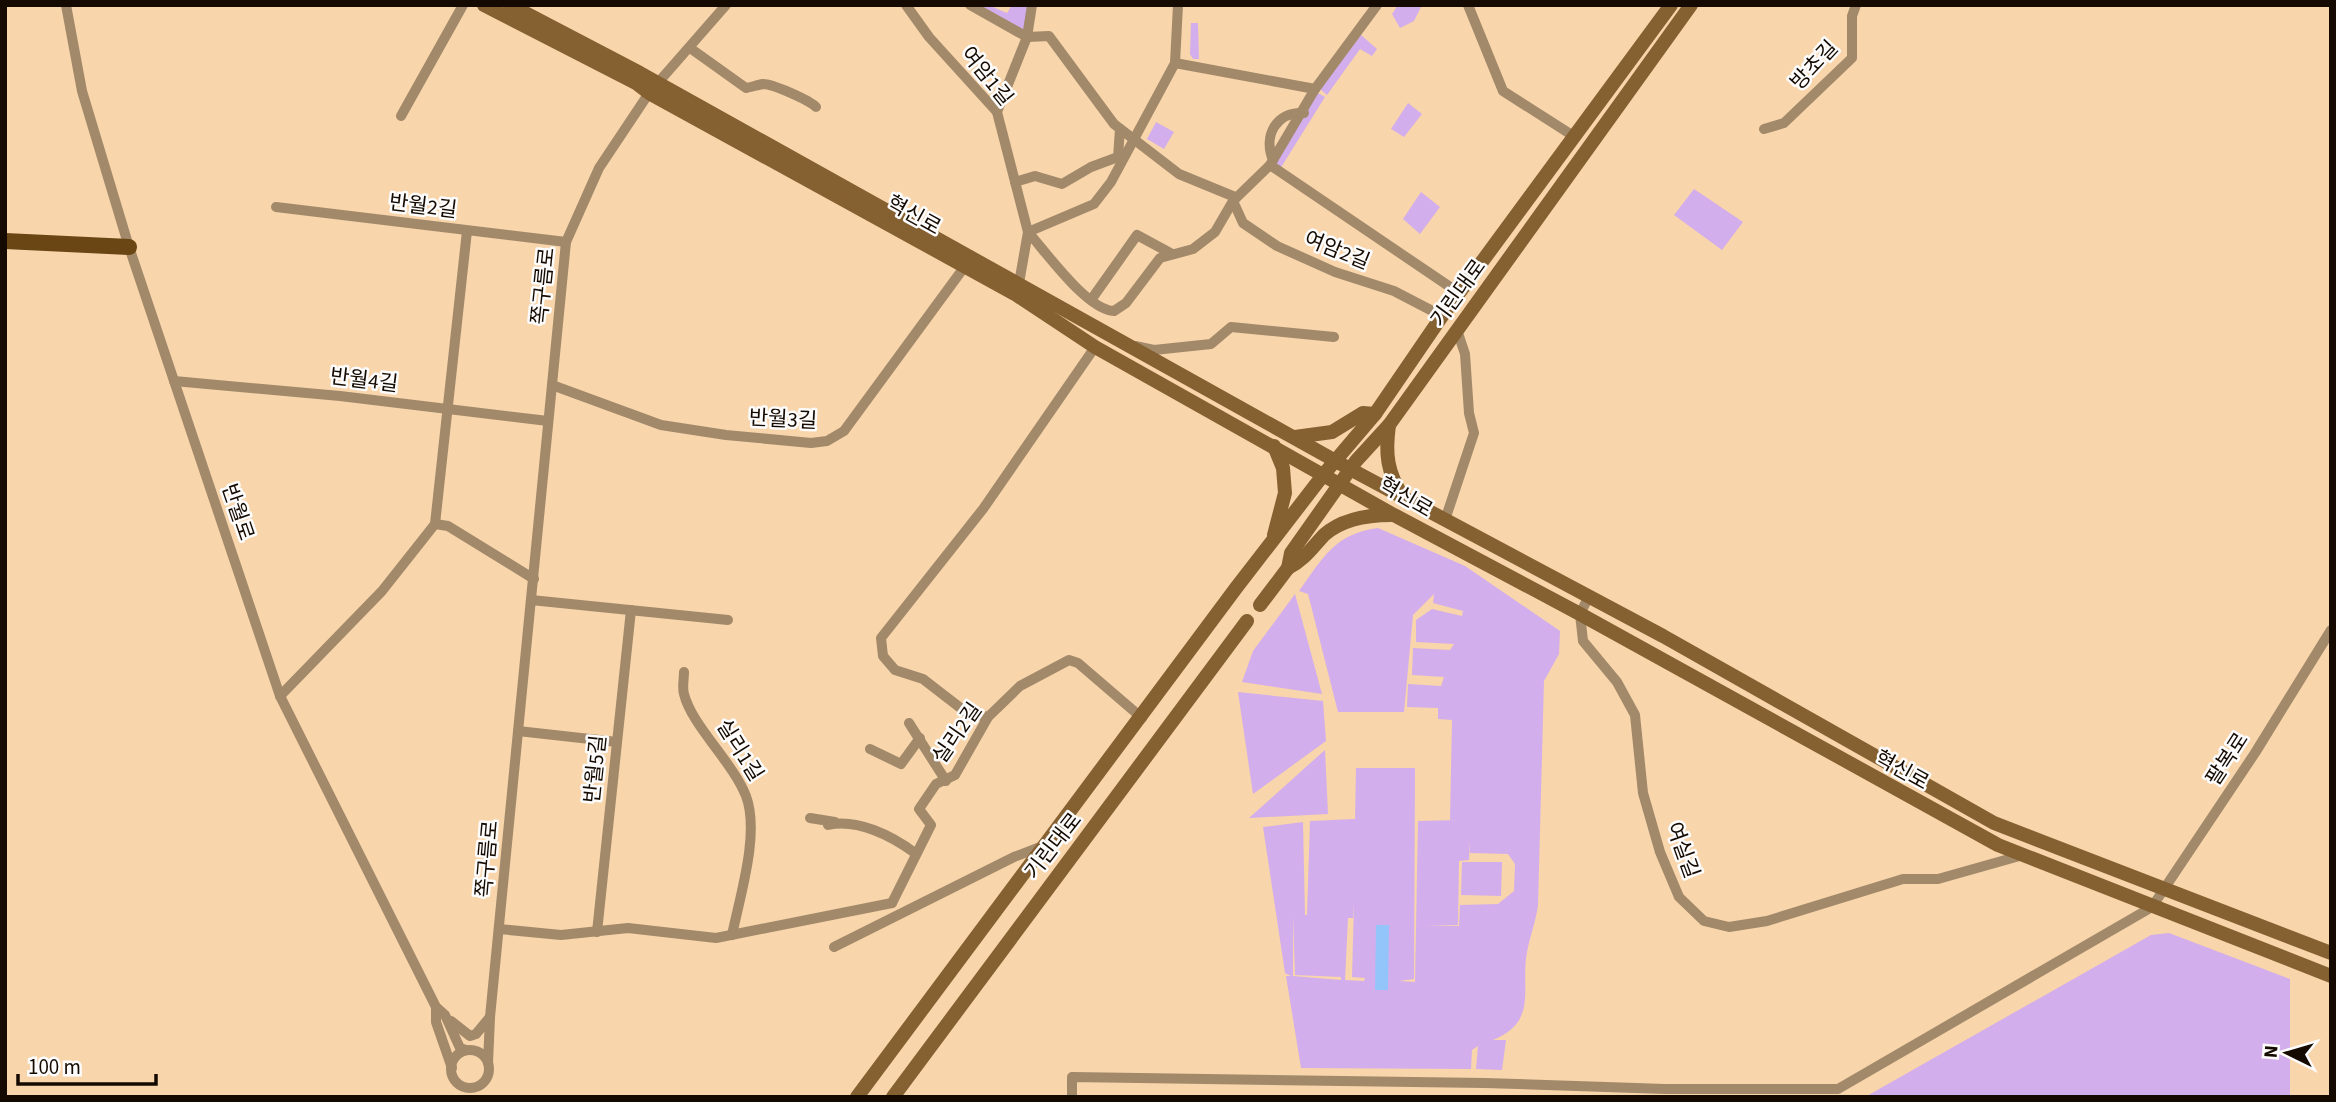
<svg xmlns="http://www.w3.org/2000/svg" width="2336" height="1102" viewBox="0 0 2336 1102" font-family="'Source Sans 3','Noto Sans KR',sans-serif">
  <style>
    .green { fill: #d3aeec; fill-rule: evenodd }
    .water { fill: #93c4fa }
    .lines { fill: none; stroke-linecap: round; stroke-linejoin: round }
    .street { stroke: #a2896a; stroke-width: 10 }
    .secondary { stroke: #856031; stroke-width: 14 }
    .primary { stroke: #694614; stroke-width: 16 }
    .labels { text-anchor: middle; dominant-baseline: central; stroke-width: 5; stroke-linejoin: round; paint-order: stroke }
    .street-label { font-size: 21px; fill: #150a00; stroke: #fcfcfc }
  </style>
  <rect width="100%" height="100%" fill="#f8d5ab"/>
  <g class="green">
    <polygon points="972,5 988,5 1007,13 1012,5 1031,5 1027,35"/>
    <polygon points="1398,5 1421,7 1414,21 1400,28 1392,14"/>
    <polygon points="1191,23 1198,23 1199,59 1193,59 1190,54"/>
    <polygon points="1361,35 1377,49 1372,56 1360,49 1327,95 1320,89"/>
    <polygon points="1318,93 1325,97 1280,169 1272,164"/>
    <polygon points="1408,103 1422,114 1404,137 1391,129"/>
    <polygon points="1156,122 1174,132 1164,149 1147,139"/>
    <polygon points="1694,189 1743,222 1722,250 1674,215"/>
    <polygon points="1421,192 1440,207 1420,234 1403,219"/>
    <path d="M1378,528l87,38 95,65 -1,23 -15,27 -6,224c-2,16 -8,31 -11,47 -7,37 12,69 -34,88h13l-4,30 -26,-1 2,-23 -6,4 -1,19 -170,-1 -15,-92h5l-6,-3 -22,-146 40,-5 2,93h2l3,-94 45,-2 1,-51h59l-1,211 -15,2 16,1 3,-161 40,-1h-8l2,-100 -14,-1v-11l-31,-1 1,-23 33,2 3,-9 -32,-2 1,-27 37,2 4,-6 -38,-2v-22l16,-11 30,7 1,-5 -30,-8 1,-9 -21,21 -9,97h-66l-30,-118 -9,-3c24,-33 35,-57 79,-63zM1470,841v12l38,1 7,10 -1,27 -16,13 -38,1 -1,21 -34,-1h33l1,-64 10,-1zM1354,903l-2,74 13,1 -1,3 -19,-1 3,-62h5zM1293,916l2,59 46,2v3l-48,-4z"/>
    <polygon points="1295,594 1322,694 1242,682 1253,651"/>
    <polygon points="1238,692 1323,701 1326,741 1253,794"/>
    <polygon points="1325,750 1328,814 1249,818 1316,758"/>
    <polygon points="1462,862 1502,862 1501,896 1461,895"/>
    <polygon points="2169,933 2290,979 2290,1097 1865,1097 2151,935"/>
  </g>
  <polygon class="water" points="1376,925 1389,925 1388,990 1375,990"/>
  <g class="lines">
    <g class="street">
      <polyline points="66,5 82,91 129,247 280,696 436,1007 445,1015 460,1048 466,1050"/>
      <polyline points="906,5 929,37 997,112 1028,232 1018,289"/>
      <polyline points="970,5 1027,37 1049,36 1114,124 1179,174 1235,197"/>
      <path d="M1178,5l-3,58 -64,119 -17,22 -66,28c18,20 59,78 86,79l12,-8 34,-45 33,-9 22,-17 18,-31"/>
      <polyline points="1377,5 1315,89 1270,165 1233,201 1243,223 1277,246 1335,272 1394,291 1442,316"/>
      <polyline points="1468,5 1503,91 1575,137"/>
      <path d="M690,48l56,40c5,-1 12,-3 17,-4 10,0 46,16 53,23"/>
      <polyline points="1175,63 1315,89"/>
      <polyline points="997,112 1027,37 1032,5"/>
      <polyline points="401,116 463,5"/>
      <polyline points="1764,129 1784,123 1852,58 1852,16 1856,5"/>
      <path d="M1273,160c-10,-24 3,-49 31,-47"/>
      <polyline points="1270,165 1459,293"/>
      <polyline points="1015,182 1035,176 1062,184 1091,167 1118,157 1120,129"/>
      <polyline points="276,207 566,242"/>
      <polyline points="1091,300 1137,235 1172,254"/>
      <polyline points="1135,346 1154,350 1211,344 1231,327 1334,337"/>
      <polyline points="174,381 340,396 548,421"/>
      <polyline points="552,385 661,425 726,435 811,443 827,441 844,431 968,262"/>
      <polyline points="1445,520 1474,433 1469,413 1465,354 1457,330"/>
      <polyline points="435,524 467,231"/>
      <polyline points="1588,598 1580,614 1583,641 1617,682 1635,715 1643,793 1660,852 1679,897 1704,921 1729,927 1767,921 1903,879 1938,879 2023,855"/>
      <polyline points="531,600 728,620"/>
      <path d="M684,672c0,7 -2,16 0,22 8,32 48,67 62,102 14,37 -6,100 -14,139"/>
      <polyline points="280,696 382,591 435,524 448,526 534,579"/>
      <polyline points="988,717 967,713 923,679 895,670 883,656 881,638 983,509 1095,347"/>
      <polyline points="909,723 946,781"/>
      <polyline points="518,731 617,742"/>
      <polyline points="870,749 901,764 920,738"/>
      <polyline points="810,818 835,822"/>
      <path d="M828,825c29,-7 64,11 87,28"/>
      <polyline points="892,903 931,825 919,809 936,784 955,775 988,717 1020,686 1069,660 1078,663 1142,718"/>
      <polyline points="499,929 561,935 628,928 716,938 892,903"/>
      <polyline points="597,932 631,610"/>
      <polyline points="834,947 1014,857 1043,846"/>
      <polyline points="436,1007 436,1022 452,1068"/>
      <polyline points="451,1021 470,1036 476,1034 490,1017"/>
      <circle cx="470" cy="1069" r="19"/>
      <polyline points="488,1063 490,1017 566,242 599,168 649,93 726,5"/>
      <polyline points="1072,1097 1072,1077 1485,1083 1665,1089 1838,1089 2152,907 2255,753 2331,630"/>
    </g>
    <g class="secondary">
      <polyline points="484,5 636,83 649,93 1015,294 1095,347 1394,515 1580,614 1998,845 2331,976"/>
      <polyline points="510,5 640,73 1350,469 1663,636 1994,823 2331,953"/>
      <path d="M1389,425c-4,29 -2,47 14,72"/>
      <polyline points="1295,437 1332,432 1363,413 1375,414"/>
      <polyline points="1274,535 1285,493 1283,468 1274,446"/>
      <path d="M1288,568c16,-8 24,-20 36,-33 18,-16 44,-20 67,-20"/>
      <polyline points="1260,605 1288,568 1291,553 1356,461 1389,425 1691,5"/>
      <polyline points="857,1097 1236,588 1324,474 1375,414 1442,316 1671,5"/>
      <polyline points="893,1097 1247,621"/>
    </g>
    <polyline class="primary" points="5,241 129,247"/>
  </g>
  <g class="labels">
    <g class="street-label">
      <text transform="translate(1814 65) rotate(-47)">방초길</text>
      <text transform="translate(987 76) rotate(51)">여암1길</text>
      <text transform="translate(423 206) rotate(7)">반월2길</text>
      <text transform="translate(914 215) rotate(29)">혁신로</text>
      <text transform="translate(1337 250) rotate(22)">여암2길</text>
      <text transform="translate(543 286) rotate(-84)">쪽구름로</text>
      <text transform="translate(1458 293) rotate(-54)">기린대로</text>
      <text transform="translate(364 380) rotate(7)">반월4길</text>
      <text transform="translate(783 419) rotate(3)">반월3길</text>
      <text transform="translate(1406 497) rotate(30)">혁신로</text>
      <text transform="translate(238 512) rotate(71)">반월로</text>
      <text transform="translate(957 733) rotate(-55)">실리2길</text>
      <text transform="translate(740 750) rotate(58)">실리1길</text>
      <text transform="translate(2227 759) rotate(-57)">팔복로</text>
      <text transform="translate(595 769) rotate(-84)">반월5길</text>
      <text transform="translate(1902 770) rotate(29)">혁신로</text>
      <text transform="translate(1053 846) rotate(-52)">기린대로</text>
      <text transform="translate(1683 850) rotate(70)">여실길</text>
      <text transform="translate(487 859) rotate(-85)">쪽구름로</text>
    </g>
  </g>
  <rect width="2336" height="1102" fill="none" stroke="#150a00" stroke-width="14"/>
  <g transform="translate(2287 1053) rotate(275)" stroke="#fcfcfc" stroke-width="5" paint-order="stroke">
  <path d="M0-5L12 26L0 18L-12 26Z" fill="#150a00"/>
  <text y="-10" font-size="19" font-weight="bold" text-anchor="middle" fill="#150a00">N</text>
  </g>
  <path d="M18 1074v10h138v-10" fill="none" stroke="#150a00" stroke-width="3.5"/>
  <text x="28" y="1074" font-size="21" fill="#150a00" stroke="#fcfcfc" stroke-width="5" paint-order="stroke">100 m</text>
</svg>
